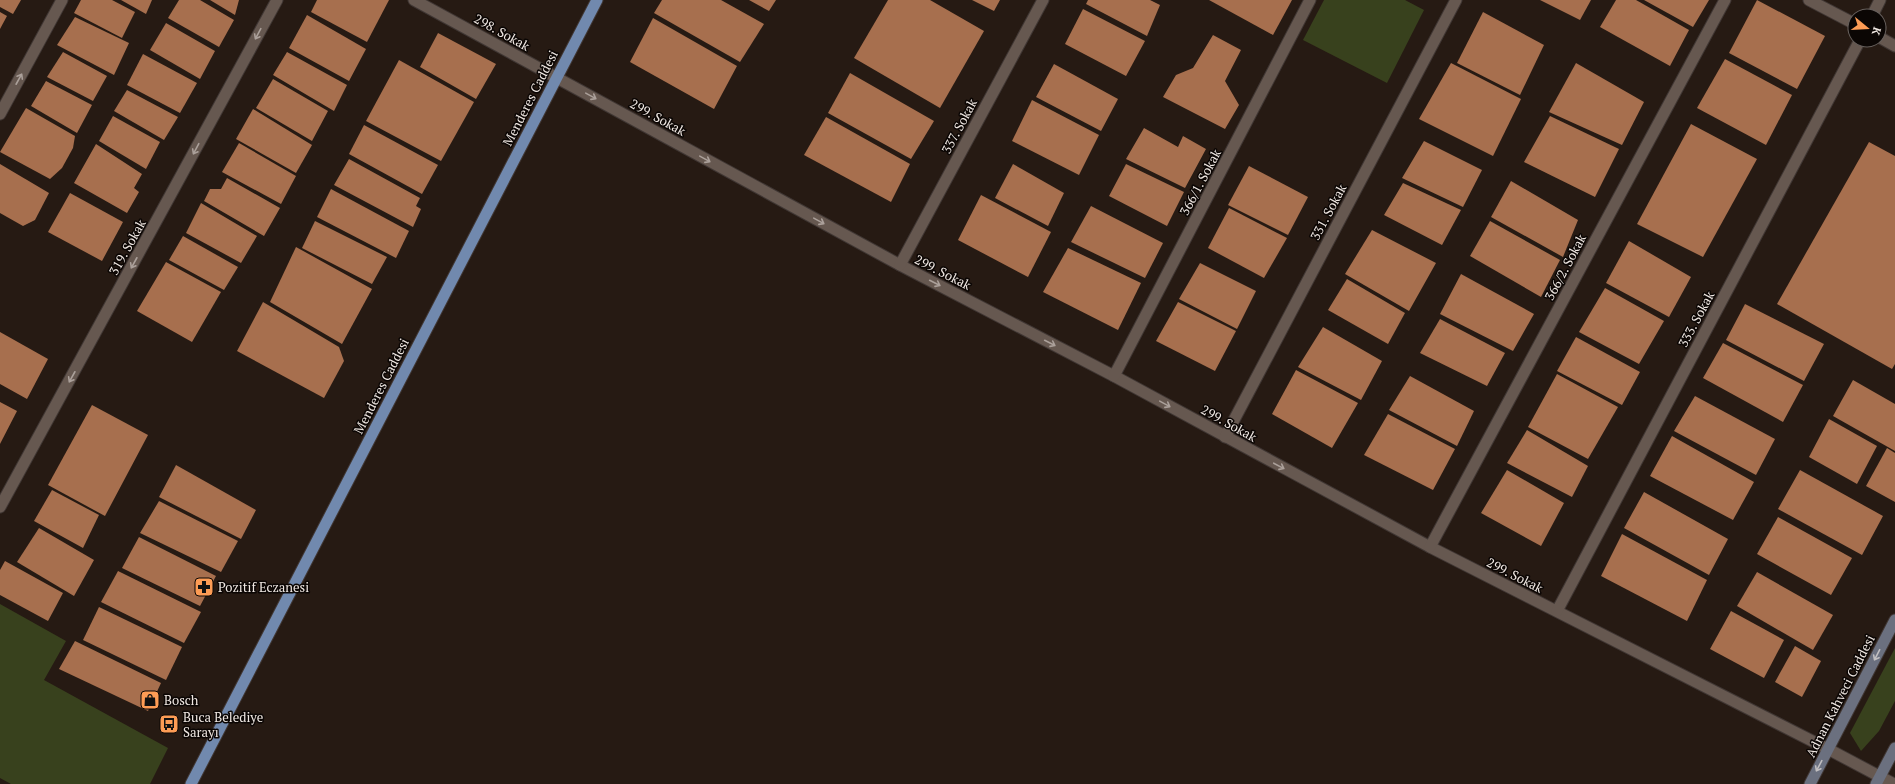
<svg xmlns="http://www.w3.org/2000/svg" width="1895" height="784" viewBox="0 0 1895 784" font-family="'PT Serif',serif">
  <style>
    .green { fill: #38411d }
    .building { fill: #a76f4e }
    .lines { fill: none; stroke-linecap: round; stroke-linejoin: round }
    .minor-casing { stroke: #403734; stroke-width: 13 }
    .secondary-casing { stroke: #403734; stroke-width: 13 }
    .primary-casing { stroke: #403734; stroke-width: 13 }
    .minor { stroke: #665850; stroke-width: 11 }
    .secondary { stroke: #6b707f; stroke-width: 11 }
    .primary { stroke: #7189ae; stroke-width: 11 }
    .oneway { stroke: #aba09a }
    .oneway2 { stroke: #c1bec0 }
    .labels { text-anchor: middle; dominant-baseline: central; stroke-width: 3; stroke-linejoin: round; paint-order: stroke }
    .street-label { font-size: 13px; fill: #f0e8e3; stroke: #0b0604 }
    .poi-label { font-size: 13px; fill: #f0e8e3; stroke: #0b0604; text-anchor: start }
  </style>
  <rect width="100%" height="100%" fill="#261a13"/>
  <g class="green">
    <polygon points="1324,0 1405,0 1424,10 1387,83 1303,40"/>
    <polygon points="0,604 66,641 44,680 168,748 150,784 11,784 0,778"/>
    <polygon points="1895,648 1895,701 1879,731 1861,751 1850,733"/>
  </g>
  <g class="building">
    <polygon points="0,0 21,0 13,14 0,7"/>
    <polygon points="81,0 112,0 135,12 122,38 74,13"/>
    <polygon points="121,0 152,0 146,14"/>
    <polygon points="179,0 200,0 234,20 219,47 168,18"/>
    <polygon points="210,0 239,0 235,15"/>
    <polygon points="317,0 389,0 367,42 311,12"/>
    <polygon points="662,0 721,0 764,24 740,62 654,13"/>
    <polygon points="749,0 776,0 769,11"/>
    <polygon points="888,0 930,0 984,31 940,108 854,58"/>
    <polygon points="972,0 1000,0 994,11"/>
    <polygon points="1088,0 1150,0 1160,5 1147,36 1086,4"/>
    <polygon points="1209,0 1292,0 1273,35"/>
    <polygon points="1540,0 1591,0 1580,20"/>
    <polygon points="1616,0 1636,0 1689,30 1670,66 1600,27"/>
    <polygon points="1644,0 1709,0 1693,27"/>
    <polygon points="1757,0 1825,36 1797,89 1729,53"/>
    <polygon points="1083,9 1145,41 1126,76 1065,44"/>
    <polygon points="0,12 7,16 0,29"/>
    <polygon points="1483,12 1544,45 1520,95 1457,63"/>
    <polygon points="307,15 366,49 349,81 289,48"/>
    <polygon points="75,17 129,43 114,75 57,45"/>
    <polygon points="653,18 737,66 714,109 630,62"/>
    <polygon points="166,23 215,51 200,79 150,50"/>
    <polygon points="438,33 496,64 476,99 420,67"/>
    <polygon points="1213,35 1241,50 1225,81 1239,105 1225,129 1163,97 1176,75 1193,68"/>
    <polygon points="63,52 107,76 93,101 47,77"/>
    <polygon points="287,52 347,85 334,111 273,75"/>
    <polygon points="143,54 197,83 180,113 127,85"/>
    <polygon points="1725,59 1792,95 1766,145 1697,108"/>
    <polygon points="399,60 474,102 441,161 366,121"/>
    <polygon points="1451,63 1521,99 1493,156 1419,119"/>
    <polygon points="1576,63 1644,102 1622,145 1549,112"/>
    <polygon points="1054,64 1118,99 1101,131 1036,97"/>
    <polygon points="850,73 934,121 911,159 828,113"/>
    <polygon points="273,79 328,111 312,141 256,108"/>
    <polygon points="46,81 92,105 77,133 31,106"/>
    <polygon points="127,90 178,117 164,140 114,111"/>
    <polygon points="1032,100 1099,135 1079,175 1012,141"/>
    <polygon points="26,108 75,136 73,148 62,168 50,179 0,152"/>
    <polygon points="253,109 312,145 296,173 236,139"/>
    <polygon points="113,116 160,142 146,169 99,141"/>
    <polygon points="1550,116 1619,149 1595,197 1524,162"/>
    <polygon points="826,117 910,164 891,202 804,155"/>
    <polygon points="1691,124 1757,159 1703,257 1637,224"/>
    <polygon points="364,125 438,165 422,194 349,154"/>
    <polygon points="1144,128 1178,147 1183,136 1206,149 1185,188 1126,159"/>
    <polygon points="1424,141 1482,170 1463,207 1402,178"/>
    <polygon points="1869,142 1895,156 1895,364 1892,369 1777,304"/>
    <polygon points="239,143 296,176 281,204 222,172"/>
    <polygon points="96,144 142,174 134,188 139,192 127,213 74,183"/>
    <polygon points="349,159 420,198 416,206 421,209 413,227 334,185"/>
    <polygon points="0,164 49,193 35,220 23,226 0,213"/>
    <polygon points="1013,164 1064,193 1048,226 995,198"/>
    <polygon points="1126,164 1184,192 1167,226 1109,196"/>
    <polygon points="1249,166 1308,197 1288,235 1228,205"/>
    <polygon points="227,178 280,208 264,236 204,201 210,189 221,189"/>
    <polygon points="1511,181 1578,220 1563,257 1491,217"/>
    <polygon points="1403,183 1461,210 1442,245 1384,215"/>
    <polygon points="331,189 409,231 396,258 317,217"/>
    <polygon points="70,193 123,222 102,261 48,232"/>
    <polygon points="981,195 1051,232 1028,277 958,240"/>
    <polygon points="201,203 257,236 241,263 186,233"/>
    <polygon points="1091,206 1163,243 1145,278 1071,242"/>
    <polygon points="1229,208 1287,238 1264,278 1208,248"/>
    <polygon points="315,221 387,257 372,284 302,248"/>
    <polygon points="1490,221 1560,260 1541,297 1470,256"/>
    <polygon points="1372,230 1436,263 1409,311 1345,274"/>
    <polygon points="183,236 238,267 224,290 169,260"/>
    <polygon points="1629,241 1691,277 1669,317 1606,283"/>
    <polygon points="296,247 372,289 342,344 270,302"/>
    <polygon points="1068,248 1141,283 1118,330 1043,292"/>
    <polygon points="166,262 221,292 192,342 137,311"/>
    <polygon points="1200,263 1256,291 1237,329 1179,299"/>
    <polygon points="1461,274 1534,314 1513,351 1440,314"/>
    <polygon points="1347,279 1405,313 1388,344 1328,310"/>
    <polygon points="1605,288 1664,321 1639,364 1579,332"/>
    <polygon points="263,302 339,347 344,361 324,398 237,351"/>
    <polygon points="1178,302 1236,331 1215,371 1156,341"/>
    <polygon points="1745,304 1824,344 1804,381 1726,340"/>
    <polygon points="1440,319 1505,353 1487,386 1420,353"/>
    <polygon points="1323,327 1382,361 1361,400 1298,367"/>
    <polygon points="0,332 48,359 27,399 0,384"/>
    <polygon points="1576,337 1640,372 1622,405 1557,371"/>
    <polygon points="1723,343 1803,385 1783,422 1703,378"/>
    <polygon points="1296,370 1358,403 1332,448 1272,414"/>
    <polygon points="1557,374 1618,407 1588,459 1528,427"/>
    <polygon points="1410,376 1474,411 1457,446 1389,410"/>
    <polygon points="1853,380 1895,404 1895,451 1833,416"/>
    <polygon points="1695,396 1775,439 1756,475 1674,431"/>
    <polygon points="0,402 17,411 0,444"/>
    <polygon points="92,405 148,435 105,516 48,485"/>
    <polygon points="1388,414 1455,449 1433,490 1364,455"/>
    <polygon points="1829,419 1877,446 1857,484 1809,457"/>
    <polygon points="1527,430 1588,466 1572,497 1507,463"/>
    <polygon points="1672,436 1754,482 1733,520 1650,476"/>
    <polygon points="1887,448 1895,453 1895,502 1866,486"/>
    <polygon points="176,465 256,510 241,539 159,497"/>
    <polygon points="1507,470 1564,503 1541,546 1481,513"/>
    <polygon points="1800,470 1883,516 1862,555 1778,509"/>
    <polygon points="52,490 99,515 83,548 34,521"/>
    <polygon points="1644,492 1728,539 1709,575 1624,528"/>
    <polygon points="159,501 238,541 221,572 140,533"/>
    <polygon points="1778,517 1852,558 1831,595 1757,554"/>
    <polygon points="39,528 94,560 74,596 17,562"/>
    <polygon points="1622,534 1707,580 1687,621 1601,576"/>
    <polygon points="139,537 216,576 200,606 122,568"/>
    <polygon points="5,561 63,593 48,621 0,595 0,570"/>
    <polygon points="118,571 201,612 184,643 101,602"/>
    <polygon points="1757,572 1833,615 1813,650 1737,606"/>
    <polygon points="99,607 182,647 166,680 83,640"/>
    <polygon points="1731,611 1784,640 1764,678 1710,649"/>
    <polygon points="75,641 161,683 148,711 59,669"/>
    <polygon points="1795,646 1821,661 1802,697 1775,682"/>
  </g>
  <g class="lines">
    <defs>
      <g id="minor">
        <polyline points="414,0 900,265 1114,376 1430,547 1828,749 1894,784"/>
        <polyline points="1809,0 1855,24"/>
        <polyline points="1872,16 1880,0"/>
        <polyline points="1879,37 1895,46"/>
        <polyline points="0,114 62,0"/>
        <polyline points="900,265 1043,0"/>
        <polyline points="1114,376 1310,0"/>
        <polyline points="1225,437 1456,0"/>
        <polyline points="0,507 277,0"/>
        <polyline points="1430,547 1725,0"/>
        <polyline points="1557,611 1860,40"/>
      </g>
      <g id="secondary">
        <polyline points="1810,784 1895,620"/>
        <polyline points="1876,784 1895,748"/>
      </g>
      <polyline id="primary" points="191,784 597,0"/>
    </defs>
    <use href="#minor" class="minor-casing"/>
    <use href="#secondary" class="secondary-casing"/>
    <use href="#primary" class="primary-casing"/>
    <use href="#minor" class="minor"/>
    <use href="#secondary" class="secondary"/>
    <use href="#primary" class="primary"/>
  </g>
  <defs><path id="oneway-shaft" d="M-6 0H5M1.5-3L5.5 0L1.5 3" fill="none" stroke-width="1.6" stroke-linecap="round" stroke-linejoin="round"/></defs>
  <g class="oneway">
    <use href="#oneway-shaft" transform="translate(258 34) rotate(118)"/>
    <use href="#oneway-shaft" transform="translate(19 79) rotate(-61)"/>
    <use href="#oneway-shaft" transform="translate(591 96) rotate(29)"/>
    <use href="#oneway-shaft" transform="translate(196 149) rotate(118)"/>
    <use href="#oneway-shaft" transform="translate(705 159) rotate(29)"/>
    <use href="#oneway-shaft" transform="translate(819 221) rotate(29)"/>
    <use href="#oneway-shaft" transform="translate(134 263) rotate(119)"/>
    <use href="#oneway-shaft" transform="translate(935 283) rotate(27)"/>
    <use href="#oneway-shaft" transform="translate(1050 343) rotate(27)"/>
    <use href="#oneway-shaft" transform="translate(72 377) rotate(119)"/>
    <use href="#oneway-shaft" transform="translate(1165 404) rotate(29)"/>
    <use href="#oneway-shaft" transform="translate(1279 466) rotate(28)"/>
  </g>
  <g class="oneway2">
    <use href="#oneway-shaft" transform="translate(1877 655) rotate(117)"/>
    <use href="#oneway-shaft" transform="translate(1819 766) rotate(118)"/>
  </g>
  <defs>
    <symbol id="pharmacy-square" viewBox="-11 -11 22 22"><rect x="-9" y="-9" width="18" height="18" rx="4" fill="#fd9c55" stroke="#0b0604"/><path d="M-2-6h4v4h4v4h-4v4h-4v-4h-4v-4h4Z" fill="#111"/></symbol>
    <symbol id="shop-square" viewBox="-11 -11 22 22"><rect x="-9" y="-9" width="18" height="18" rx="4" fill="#fd9c55" stroke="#0b0604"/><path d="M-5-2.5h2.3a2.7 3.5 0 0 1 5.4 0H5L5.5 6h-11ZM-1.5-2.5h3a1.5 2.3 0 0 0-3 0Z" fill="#111"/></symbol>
    <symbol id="bus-square" viewBox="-11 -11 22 22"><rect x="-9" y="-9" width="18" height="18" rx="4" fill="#fd9c55" stroke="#0b0604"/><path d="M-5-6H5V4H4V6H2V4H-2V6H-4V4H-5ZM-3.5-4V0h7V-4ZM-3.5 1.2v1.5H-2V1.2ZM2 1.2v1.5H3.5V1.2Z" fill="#111"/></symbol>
  </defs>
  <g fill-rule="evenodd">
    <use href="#pharmacy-square" x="193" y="576" width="22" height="22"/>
    <use href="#shop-square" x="139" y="689" width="22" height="22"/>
    <use href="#bus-square" x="158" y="713" width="22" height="22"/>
  </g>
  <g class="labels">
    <g class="street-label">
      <text transform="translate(502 32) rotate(29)">298. Sokak</text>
      <text transform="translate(530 98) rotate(-63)">Menderes Caddesi</text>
      <text transform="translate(658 117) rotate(29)">299. Sokak</text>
      <text transform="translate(959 126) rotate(-62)">337. Sokak</text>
      <text transform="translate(1200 182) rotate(-62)">366/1. Sokak</text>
      <text transform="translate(1328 212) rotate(-62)">331. Sokak</text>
      <text transform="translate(127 247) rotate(-61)">319. Sokak</text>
      <text transform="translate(1565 267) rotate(-62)">366/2. Sokak</text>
      <text transform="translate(943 272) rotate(27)">299. Sokak</text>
      <text transform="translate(1696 319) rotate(-62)">333. Sokak</text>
      <text transform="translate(381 386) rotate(-63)">Menderes Caddesi</text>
      <text transform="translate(1229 423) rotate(29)">299. Sokak</text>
      <text transform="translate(1515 575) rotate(27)">299. Sokak</text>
      <text transform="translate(1840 696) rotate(-63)">Adnan Kahveci Caddesi</text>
    </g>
    <g class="poi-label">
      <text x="218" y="587">Pozitif Eczanesi</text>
      <text x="164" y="700">Bosch</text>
      <text x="183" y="717">Buca Belediye<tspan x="183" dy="15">Sarayı</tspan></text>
    </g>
  </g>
  <g transform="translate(1867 28) rotate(108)"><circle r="19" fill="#0b0604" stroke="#67605d"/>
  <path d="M0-3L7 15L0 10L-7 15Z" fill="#fd9c55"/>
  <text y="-6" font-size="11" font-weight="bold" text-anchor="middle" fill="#f0e8e3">K</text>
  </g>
</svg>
